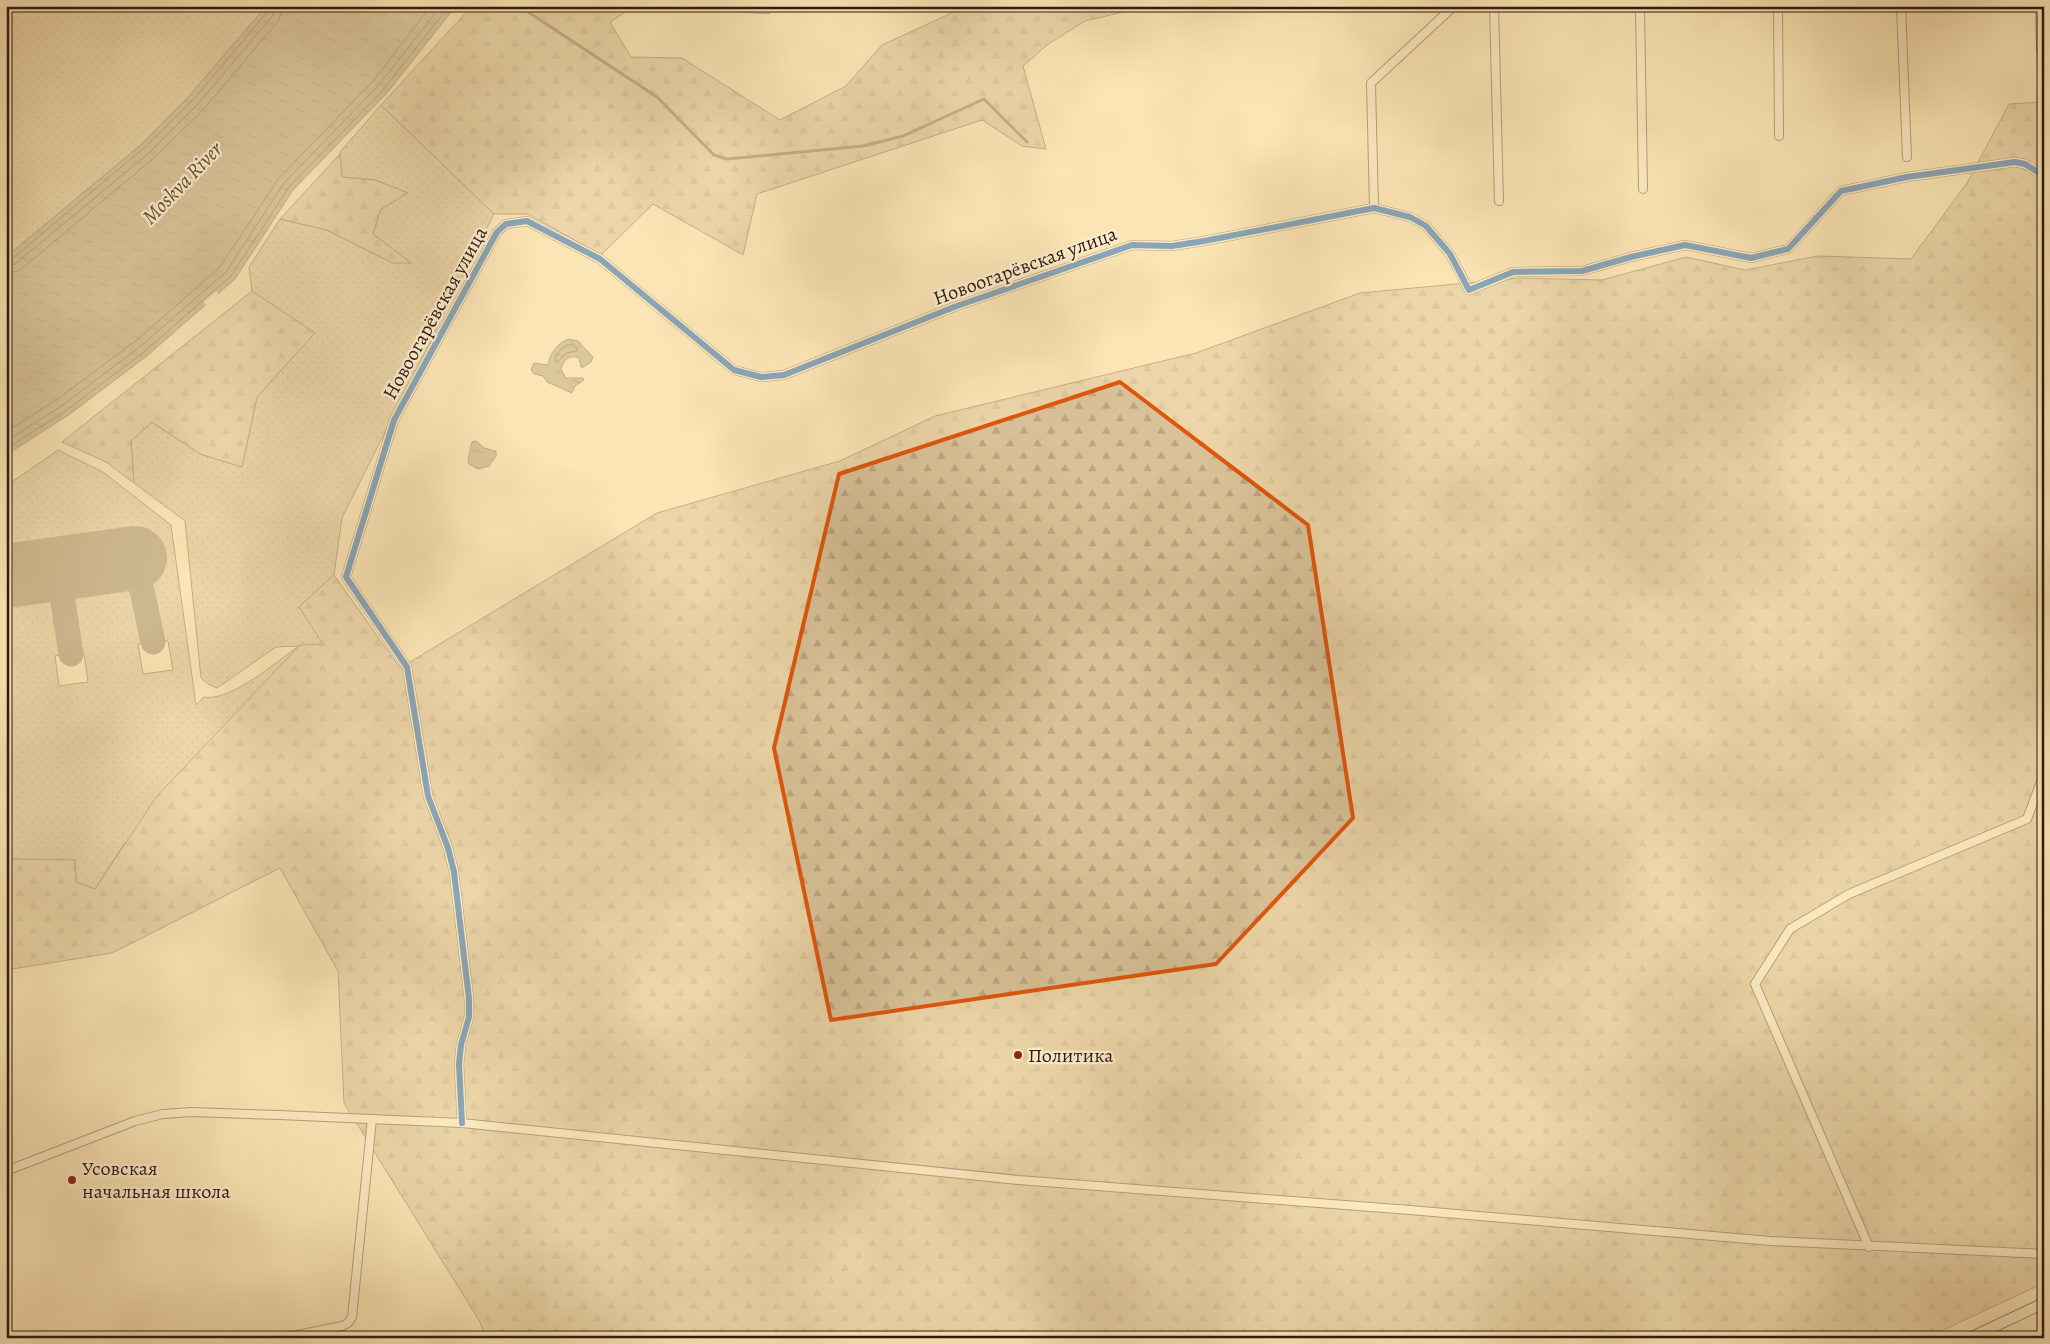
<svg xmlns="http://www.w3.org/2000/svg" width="2050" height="1344" viewBox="0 0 2050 1344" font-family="Alegreya,serif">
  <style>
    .grass { fill: url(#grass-dots); stroke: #846e54 }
    .forest { fill: url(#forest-firs); stroke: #846e54 }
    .water { fill: url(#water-ripples); stroke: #806a51 }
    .pier { fill: #fce5b5 }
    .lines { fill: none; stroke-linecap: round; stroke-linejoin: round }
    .shore { stroke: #725c46; stroke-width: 1 }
    .stream { stroke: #806a51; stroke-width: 3 }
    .taxiway { stroke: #967f62; stroke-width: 25 }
    .runway { stroke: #967f62; stroke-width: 64 }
    .street-casing { stroke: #624c39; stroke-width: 10 }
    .secondary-casing { stroke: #2f1910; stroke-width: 12 }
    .street { stroke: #fdeecf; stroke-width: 8 }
    .secondary { stroke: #fdeecf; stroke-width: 10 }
    .cycleway-casing { stroke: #fdeecf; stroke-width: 9 }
    .cycleway { stroke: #0057b8; stroke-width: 6 }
    .marked { fill: none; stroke: #df560c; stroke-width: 4; stroke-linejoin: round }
    .poi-dot { fill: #8f2418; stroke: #fdeecf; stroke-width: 2 }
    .labels { text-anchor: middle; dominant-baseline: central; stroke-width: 4.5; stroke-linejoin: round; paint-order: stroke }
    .street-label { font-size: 20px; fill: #2f1910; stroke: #fdeecf }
    .poi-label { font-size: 20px; fill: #2f1910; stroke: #fdeecf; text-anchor: start }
    .water-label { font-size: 21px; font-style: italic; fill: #654f3c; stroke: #fdeecf }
  </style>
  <defs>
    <pattern id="grass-dots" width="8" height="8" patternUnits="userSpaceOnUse" patternTransform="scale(1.25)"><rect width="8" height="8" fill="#d9c299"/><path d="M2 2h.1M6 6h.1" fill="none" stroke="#bba683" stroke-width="1.8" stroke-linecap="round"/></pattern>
    <pattern id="forest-firs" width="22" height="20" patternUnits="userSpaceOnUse" patternTransform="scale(1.25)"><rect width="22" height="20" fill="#d9c299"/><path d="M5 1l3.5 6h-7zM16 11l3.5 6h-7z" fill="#bba683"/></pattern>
    <pattern id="water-ripples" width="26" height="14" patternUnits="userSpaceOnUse" patternTransform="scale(1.25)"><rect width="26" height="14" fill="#b6a07d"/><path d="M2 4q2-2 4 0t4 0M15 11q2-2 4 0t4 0" fill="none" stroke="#948265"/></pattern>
  </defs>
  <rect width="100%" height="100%" fill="#fce5b5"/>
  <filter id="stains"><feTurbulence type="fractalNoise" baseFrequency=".004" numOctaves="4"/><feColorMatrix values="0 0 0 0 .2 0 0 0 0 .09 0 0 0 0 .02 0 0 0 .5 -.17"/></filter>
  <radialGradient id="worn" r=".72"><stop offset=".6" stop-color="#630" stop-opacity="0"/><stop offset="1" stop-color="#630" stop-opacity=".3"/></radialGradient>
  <g class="grass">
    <polygon points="6,6 266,6 189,96 142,144 6,257"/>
    <path d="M381,105l113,109 -152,304 -8,57 -35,32 25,37 -201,201 -28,44 -19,-7 -1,-22 -69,-1v-259l36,-5 14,7 7,44 -4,9 -4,1 4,30 29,-4 -4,-29h-3l-6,-8 -6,-42 1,-4 9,-9 42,-6 15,9 9,41 -3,10h-4l5,30 30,-4 -5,-29h-3l-7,-9 -18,-97 -134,18v-67l52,-36 45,22 68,53 25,180 8,-8c27,5 73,-36 95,-51l-23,1 -59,41 -9,-4 -7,-6 -16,-157 -51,-38 -3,-42 21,-19 48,32 42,13 15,-70 58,-64 -63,-42 -3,-24 31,-48 47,11 66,33 17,-1 -37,-28 8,-25 26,-16 -32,-13 -34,-3 -1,-25z"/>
  </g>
  <g class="forest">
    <polygon points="472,6 596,6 602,11 620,9 621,6 634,6 610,22 631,57 682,58 780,120 846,86 882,45 967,6 1148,6 1085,21 1047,45 1023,66 1046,149 1022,146 982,120 757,194 743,255 653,204 601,255 528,214 494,214 381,105"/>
    <polygon points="708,6 777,6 769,14 720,11"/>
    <polygon points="2044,102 2044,1283 1926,1338 486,1338 480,1322 344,1103 338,971 280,868 112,953 6,970 6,859 75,860 76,882 95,889 157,796 300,645 323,644 299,607 334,575 400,668 657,513 840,461 935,416 1196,353 1360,293 1520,278 1602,280 1686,257 1745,270 1818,256 1911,259 1967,183 2009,104"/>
    <polygon points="340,154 342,177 375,180 408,193 381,209 373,234 411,263 393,263 327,230 280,219"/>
    <polygon points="252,291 315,333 257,397 242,467 200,454 152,422 131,441 134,483 106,462 62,442"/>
  </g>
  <g class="water">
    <polygon points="266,6 456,6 387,93 293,190 235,279 148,355 70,414 6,455 6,257 142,144 189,96"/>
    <path d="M568,339l10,2 15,16 -2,5 -7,5h-3l-2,-9c-9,-4 -16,2 -18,11l5,9h17l1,2 -9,6 -3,7 -25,-11 -4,-6 -9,-2 -3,-4 3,-7 14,2c2,-12 9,-21 20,-26z"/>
    <polygon points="476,441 484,448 496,451 496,456 489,466 478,469 469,464 468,459 472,442"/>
  </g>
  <polygon class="pier" points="216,291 220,296 207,307 203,302"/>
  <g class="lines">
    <g class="shore">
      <polyline points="6,260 12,259 145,147 193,100 268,11 269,6"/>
      <polyline points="6,266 15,264 150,152 198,104 273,15 276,6"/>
      <polyline points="6,274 20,270 154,158 203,110 279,20 283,6"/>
      <path d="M572,344l5,4v3l-11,2 -8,9h-3c-1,-8 9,-17 17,-18z"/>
      <polyline points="6,432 59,398 137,340 220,267 279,178 373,81 431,6"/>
      <polyline points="6,441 63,405 141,346 226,272 284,183 378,86 441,6"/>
      <polyline points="6,449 67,410 145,351 231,276 289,187 383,90 449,6"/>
    </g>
    <polyline class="stream" points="519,6 657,97 714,155 727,159 863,146 903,136 984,99 1027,142"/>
    <g class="taxiway">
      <polyline points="135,558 153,642"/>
      <polyline points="58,569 71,654"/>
    </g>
    <polyline class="runway" points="6,576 135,558"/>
    <defs>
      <g id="street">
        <polyline points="1494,6 1499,201"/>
        <polyline points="1640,6 1643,189"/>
        <polyline points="1778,6 1779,136"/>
        <polyline points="1901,6 1907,157"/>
        <polyline points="2040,6 2041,51"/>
        <polyline points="1374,208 1371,83 1454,6"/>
        <polyline points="462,1123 459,1064 461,1045 469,1017 469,999 454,872 448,848 428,796 407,667 346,577 394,420 497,232 506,224 527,221 600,259 734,370 761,377 784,375 954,307 1132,245 1172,246 1204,241 1374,208 1410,217 1426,226 1450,254 1469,290 1513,272 1582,271 1631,257 1685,245 1751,258 1788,249 1841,191 1907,177 2015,162 2025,164 2044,176"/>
        <polyline points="6,1171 135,1121 163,1114 191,1112 279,1115 462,1123 1019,1180 1410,1210 1771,1241 2044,1254"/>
        <polyline points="1869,1247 1755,984 1790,929 1849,894 2027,819 2044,774"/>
        <polyline points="283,1338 342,1326 348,1323 352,1317 372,1119"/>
      </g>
      <polyline id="secondary" points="1970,1338 2044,1303"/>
    </defs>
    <use href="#street" class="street-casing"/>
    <use href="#secondary" class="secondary-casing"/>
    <use href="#street" class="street"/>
    <use href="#secondary" class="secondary"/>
    <defs>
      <polyline id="cycleway" points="462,1123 459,1064 461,1045 469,1017 469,999 454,872 448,848 428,796 407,667 346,577 394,420 497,232 506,224 527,221 600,259 734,370 761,377 784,375 954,307 1132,245 1172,246 1204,241 1374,208 1410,217 1426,226 1450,254 1469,290 1513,272 1582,271 1631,257 1685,245 1751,258 1788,249 1841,191 1907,177 2015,162 2025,164 2044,176"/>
    </defs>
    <use href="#cycleway" class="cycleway-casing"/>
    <use href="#cycleway" class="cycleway"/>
  </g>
  <path d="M0 0H2050V1344H0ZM1120,382l188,143 45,293 -137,146 -385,56 -57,-272 65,-274z" fill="#fce5b5" fill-opacity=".55" fill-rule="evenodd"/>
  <path class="marked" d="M1120,382l188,143 45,293 -137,146 -385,56 -57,-272 65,-274z"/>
  <g class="poi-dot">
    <circle cx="1018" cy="1055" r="5"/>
    <circle cx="72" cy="1180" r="5"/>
  </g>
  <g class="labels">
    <g class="street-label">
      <text transform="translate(1025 266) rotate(-20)">Новоогарёвская улица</text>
      <text transform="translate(435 313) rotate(-61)">Новоогарёвская улица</text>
    </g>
    <g class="poi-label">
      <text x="1028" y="1055">Политика</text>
      <text x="82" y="1168">Усовская<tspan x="82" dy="23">начальная школа</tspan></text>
    </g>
    <g class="water-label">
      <text transform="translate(182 183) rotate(-46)">Moskva River</text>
    </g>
  </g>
  <rect width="2050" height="1344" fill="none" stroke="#fce5b5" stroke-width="25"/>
  <rect x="8" y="8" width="2035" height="1329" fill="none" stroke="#2f1910" stroke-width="2.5"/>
  <rect x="12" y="12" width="2025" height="1319" fill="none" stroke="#2f1910"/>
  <rect width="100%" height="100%" filter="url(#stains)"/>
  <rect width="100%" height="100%" fill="url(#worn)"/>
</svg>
